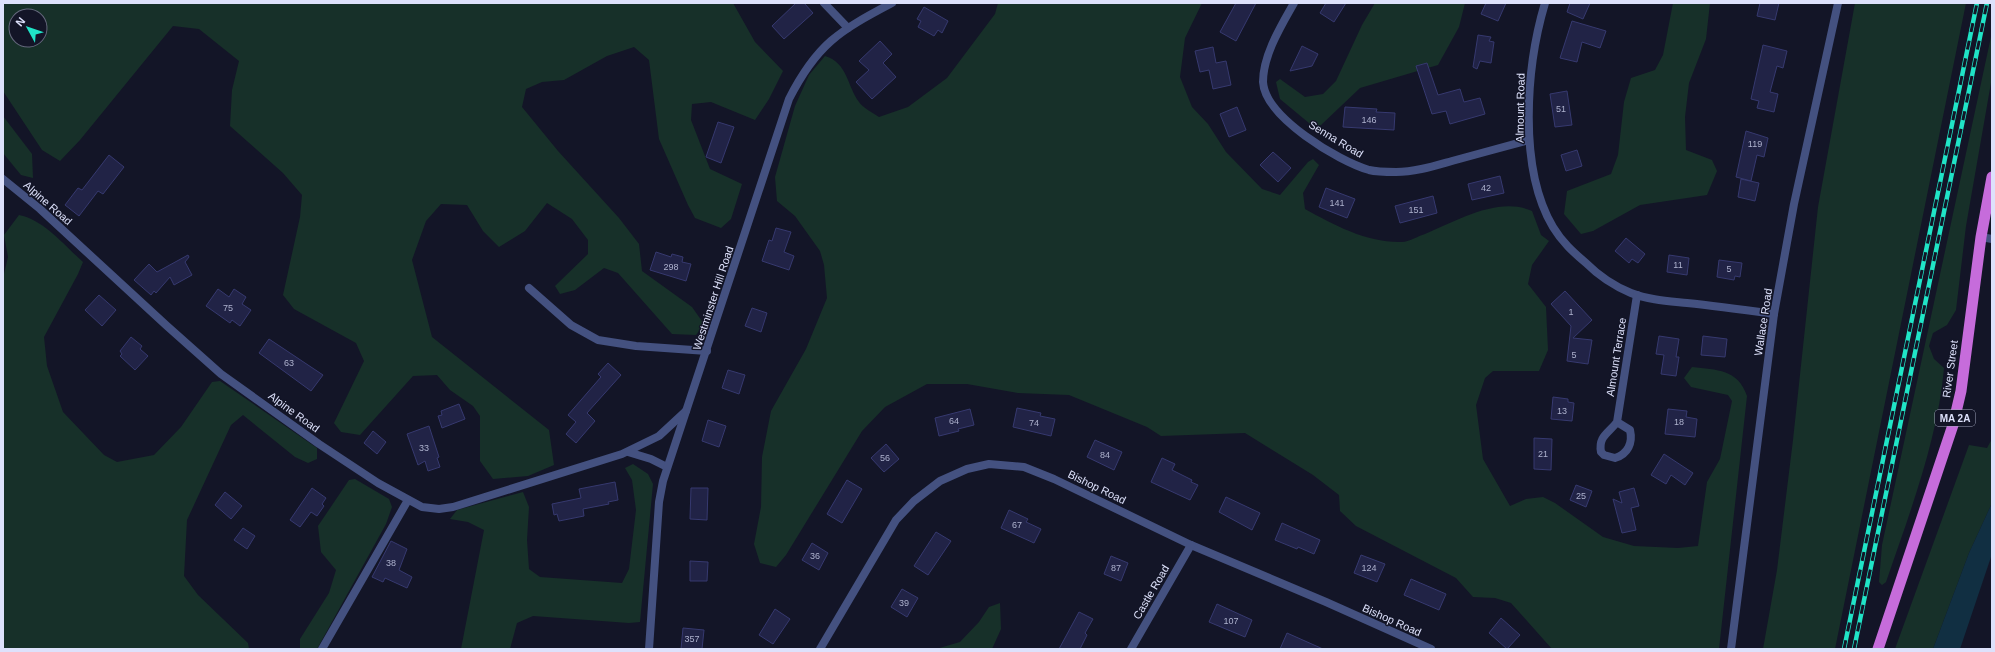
<svg xmlns="http://www.w3.org/2000/svg" width="1995" height="652" viewBox="0 0 1995 652" font-family="Arial,sans-serif">
  <style>
    .green { fill: #173029; fill-rule: evenodd }
    .water { fill: #112f42 }
    .building { fill: #212346; stroke: #36396f }
    .lines { fill: none; stroke-linecap: round; stroke-linejoin: round }
    .service { stroke: #445180; stroke-width: 8 }
    .minor { stroke: #445180; stroke-width: 8 }
    .tertiary { stroke: #445180; stroke-width: 8 }
    .trunk { stroke: #c66cdb; stroke-width: 11 }
    .rail-casing { stroke: #20e4c7; stroke-width: 4.5 }
    .rail { stroke: #131527; stroke-width: 3; stroke-dasharray: 9; stroke-linecap: butt }
    .labels { text-anchor: middle; dominant-baseline: central; stroke-width: 3; stroke-linejoin: round; paint-order: stroke }
    .number-label { font-size: 9px; fill: #aeb2ce }
    .shield { fill: #131527; stroke: #a0a4bb; stroke-width: 1 }
    .shield-label { font-size: 10px; font-weight: bold; fill: #dde1fb }
    .street-label { font-size: 11px; fill: #dde1fb; stroke: #131527 }
  </style>
  <rect width="100%" height="100%" fill="#131527"/>
  <g class="green">
    <path d="M3,3h730l22,39 28,29 -14,28 -14,21 -44,-18 -19,2 -1,16 19,49 32,15 -11,35 -10,9 -26,-10 -7,-13 -29,-66 -10,-79 -15,-13 -27,9 -43,24 -22,2 -16,7 -4,18 36,44 61,67 20,26 3,27 50,36 12,17 -8,11 -24,-1 -54,-61 -14,-5 -29,22 -15,4 -5,-8 33,-32v-14l-16,-21 -25,-16 -22,28 -26,16 -16,-16 -16,-26 -26,-1 -15,17 -14,39 20,77 117,93 5,35 -26,11 -35,3 -13,-18v-45l-7,-10 -23,-16 -13,-15 -24,1 -53,59 -19,-3 -7,-9 30,-62 -8,-18 -62,-34 -11,-14 17,-78 2,-22 -19,-22 -53,-47 2,-36 7,-29 -40,-32 -26,-3 -93,114 -20,21 -18,-11 -39,-59zM16,16h24v24h-24z"/>
    <path d="M998,3h204l-17,35 -5,39 12,30 16,17 18,28 36,37 18,6 28,-33 5,-3 6,6 -16,28 2,16c29,16 62,34 97,33 7,0 16,-6 23,-8 32,-13 73,-38 107,-23l9,24 8,6 -17,24 -4,19 18,23 2,43 -9,21h-46l-8,7 -9,27 7,54 27,47 16,-7 17,-2 12,6 48,34 31,9 44,2 20,-2 9,-64 13,-23 12,-58 -4,-6 -37,-8 -7,-9 8,-11c25,3 46,2 55,29l-28,253h-167l-41,-46 -16,-5 -22,-1 -17,-19 -100,-52 -16,-15 -1,-16 -26,-20 -68,-42 -84,3 -14,-9 -78,-32 -51,-2 -51,-9h-40l-42,23 -23,24 -76,124 -10,12 -16,-4 -6,-19 7,-37 1,-50 9,-46 35,-62 21,-51 -3,-33 -4,-14 -25,-35 -18,-15 -2,-24 20,-71 14,-31 16,-19c23,7 22,30 34,46 4,6 14,11 20,15l29,-10 39,-29 48,-64z"/>
    <polygon points="1375,3 1465,3 1459,27 1438,65 1360,88 1321,125 1315,128 1280,99 1276,82 1280,79 1305,97 1323,94 1336,81 1362,25"/>
    <polygon points="1673,3 1710,3 1706,39 1689,83 1685,117 1686,150 1712,160 1717,171 1707,195 1640,205 1593,231 1581,234 1564,214 1567,191 1611,174 1618,155 1624,102 1631,78 1655,70 1663,55"/>
    <polygon points="1855,3 1966,3 1835,649 1763,649 1777,570 1793,440 1818,207"/>
    <path d="M1992,32v45l-26,149 -10,84 -9,15 -14,8 -4,13 5,13 10,9c-6,71 -35,147 -58,214l-4,3 -3,-3 3,-37z"/>
    <polygon points="3,116 32,154 33,178 21,175 3,153"/>
    <path d="M19,215c25,5 45,30 64,47l-5,12 -34,63 3,29 16,46 41,43 13,7 37,-7 27,-28 31,-45 8,-1 97,67v11l-9,4 -13,-6 -52,-42 -12,10 -44,95 -3,56 14,19 50,48 1,6h-246v-371l5,-21 -4,-22z"/>
    <polygon points="1992,439 1992,503 1969,553 1933,649 1895,649 1969,445 1987,448"/>
    <polygon points="633,464 648,474 653,484 640,622 629,623 533,616 517,623 510,649 461,649 484,530 468,522 450,519 457,510 523,492 529,507 527,540 529,569 540,577 622,583 629,569 636,510 632,480 625,468"/>
    <polygon points="355,479 389,499 392,507 386,524 317,649 300,649 300,639 329,593 336,570 321,552 318,526 349,480"/>
    <polygon points="1000,603 1001,629 992,649 936,649 960,642 979,622 989,607"/>
  </g>
  <polygon class="water" points="1992,503 1992,554 1960,649 1933,649 1969,553"/>
  <g class="building">
    <polygon points="796,3 804,3 813,13 784,39 772,26"/>
    <polygon points="1236,3 1256,3 1236,41 1220,32"/>
    <polygon points="1326,3 1346,3 1334,22 1320,13"/>
    <polygon points="1486,3 1506,3 1498,21 1481,14"/>
    <polygon points="1570,3 1590,3 1583,19 1567,12"/>
    <polygon points="1760,3 1779,3 1775,20 1757,16"/>
    <polygon points="924,7 948,21 942,33 938,30 934,36 918,27 921,21 917,19"/>
    <polygon points="1572,21 1606,31 1600,48 1582,42 1577,62 1560,58"/>
    <polygon points="1478,35 1491,37 1489,41 1494,42 1491,63 1480,61 1477,69 1473,67"/>
    <polygon points="880,41 892,54 883,63 896,77 872,99 856,82 869,70 859,61"/>
    <polygon points="1763,45 1787,51 1783,68 1777,66 1770,92 1778,94 1774,112 1757,108 1759,101 1751,99"/>
    <polygon points="1302,46 1318,54 1312,66 1290,71"/>
    <polygon points="1213,47 1216,63 1226,61 1231,85 1213,89 1209,70 1200,72 1195,51"/>
    <polygon points="1427,63 1438,95 1460,89 1464,102 1480,98 1485,114 1450,124 1446,111 1432,114 1416,66"/>
    <polygon points="1567,91 1572,125 1555,127 1550,94"/>
    <polygon points="1237,107 1246,130 1229,137 1220,114"/>
    <polygon points="1345,107 1377,109 1376,112 1395,113 1394,130 1343,127"/>
    <polygon points="718,122 734,127 721,163 706,157"/>
    <polygon points="1746,131 1768,138 1764,157 1757,155 1751,181 1736,177"/>
    <polygon points="1577,150 1582,166 1566,171 1561,155"/>
    <polygon points="1273,152 1291,168 1278,182 1260,165"/>
    <polygon points="109,155 124,167 103,194 98,191 79,216 65,205 78,188 82,190"/>
    <polygon points="1500,176 1504,193 1472,200 1468,184"/>
    <polygon points="1741,179 1759,183 1755,201 1738,197"/>
    <polygon points="1326,188 1355,199 1347,218 1319,207"/>
    <polygon points="1433,196 1437,213 1400,223 1395,206"/>
    <polygon points="776,228 791,232 784,252 794,256 789,270 762,261 769,240 772,241"/>
    <polygon points="1626,238 1645,254 1638,263 1632,259 1629,263 1615,251"/>
    <polygon points="656,252 671,257 672,254 683,257 682,262 691,264 686,281 650,270"/>
    <polygon points="188,255 189,257 185,262 192,275 174,285 170,277 156,293 154,291 151,295 134,280 149,264 157,272"/>
    <polygon points="1669,255 1689,258 1687,275 1667,272"/>
    <polygon points="1719,260 1742,263 1740,277 1735,276 1734,280 1717,277"/>
    <polygon points="218,289 229,297 234,289 246,297 242,304 251,310 240,326 232,320 230,323 206,306"/>
    <polygon points="1565,291 1592,320 1573,338 1592,340 1588,364 1567,361 1571,326 1551,304"/>
    <polygon points="99,295 116,310 102,326 85,310"/>
    <polygon points="752,308 767,313 761,332 745,326"/>
    <polygon points="1659,336 1679,339 1676,357 1679,357 1676,376 1661,374 1664,355 1656,354"/>
    <polygon points="1703,336 1727,339 1725,357 1701,355"/>
    <polygon points="131,337 142,346 140,349 148,356 135,370 120,356 122,354 120,351"/>
    <polygon points="269,339 323,375 311,391 259,353"/>
    <polygon points="608,363 621,375 587,413 595,421 576,443 566,434 576,422 568,415 601,377 598,374"/>
    <polygon points="728,370 745,375 739,394 722,388"/>
    <polygon points="1553,397 1568,399 1568,402 1574,403 1572,421 1551,419"/>
    <polygon points="459,404 465,419 442,428 438,416 442,415 441,411"/>
    <polygon points="1017,408 1041,413 1040,416 1055,419 1051,436 1013,427"/>
    <polygon points="970,409 974,425 958,429 959,431 939,436 935,418"/>
    <polygon points="1668,409 1687,411 1686,417 1697,419 1695,437 1665,434"/>
    <polygon points="708,420 726,426 719,447 702,441"/>
    <polygon points="429,426 439,457 437,458 440,467 428,471 425,461 418,465 407,434"/>
    <polygon points="373,431 386,442 377,454 364,443"/>
    <polygon points="1534,438 1552,439 1551,470 1534,469"/>
    <polygon points="1095,440 1122,452 1114,470 1087,457"/>
    <polygon points="886,444 899,459 884,472 871,458"/>
    <polygon points="1664,454 1693,473 1685,485 1671,475 1666,484 1651,475"/>
    <polygon points="1162,458 1175,464 1172,470 1192,480 1191,482 1198,485 1190,500 1151,482"/>
    <polygon points="847,480 862,489 842,523 827,514"/>
    <polygon points="615,482 618,500 608,502 609,504 583,509 584,516 559,521 557,514 554,515 552,504 581,498 579,489"/>
    <polygon points="1576,485 1592,491 1586,507 1570,500"/>
    <polygon points="312,488 326,498 322,504 324,506 317,516 311,512 300,527 290,520"/>
    <polygon points="691,488 708,488 707,520 690,519"/>
    <polygon points="1634,488 1639,506 1631,508 1636,530 1622,533 1613,499 1622,503 1619,492"/>
    <polygon points="225,492 242,506 231,519 215,505"/>
    <polygon points="1226,497 1260,513 1252,530 1219,512"/>
    <polygon points="1009,510 1028,519 1026,522 1041,529 1034,543 1001,528"/>
    <polygon points="1282,523 1320,540 1314,554 1298,547 1297,549 1275,540"/>
    <polygon points="243,528 255,536 247,549 234,540"/>
    <polygon points="936,532 951,541 928,575 914,566"/>
    <polygon points="391,541 407,549 399,570 412,577 407,588 385,578 383,582 372,577"/>
    <polygon points="812,543 828,553 819,570 802,560"/>
    <polygon points="1361,555 1385,564 1377,582 1354,573"/>
    <polygon points="1111,556 1128,563 1121,581 1104,574"/>
    <polygon points="690,561 708,562 707,581 690,581"/>
    <polygon points="1411,579 1446,594 1439,610 1404,595"/>
    <polygon points="902,589 918,598 907,617 891,607"/>
    <polygon points="1217,604 1252,620 1245,637 1209,622"/>
    <polygon points="775,609 790,619 773,644 759,635"/>
    <polygon points="1079,612 1093,619 1085,633 1087,635 1080,649 1059,649"/>
    <polygon points="1501,618 1520,635 1507,649 1489,633"/>
    <polygon points="683,628 704,630 702,649 681,649"/>
    <polygon points="1287,633 1323,649 1280,649"/>
  </g>
  <g class="lines">
    <polyline class="service" points="529,288 571,325 598,340 636,346 707,351"/>
    <g class="minor">
      <polyline points="824,3 848,28"/>
      <path d="M1294,3c-13,23 -31,52 -31,79 2,35 75,79 106,88 8,2 18,2 27,2 19,0 38,-6 56,-11 26,-7 51,-14 77,-21"/>
      <path d="M1545,3c-19,64 -27,165 8,224 9,15 20,25 33,36 13,13 28,23 45,30 18,7 37,8 56,10 29,3 58,7 87,11"/>
      <polyline points="3,179 40,209 167,326 221,374 319,444 378,483 422,507 439,509 453,507 622,454 659,436 686,411"/>
      <path d="M1617,422c-8,11 -19,14 -16,30l3,3 11,3c13,-4 18,-15 15,-28l-13,-8 20,-127"/>
      <polyline points="628,452 651,459 667,467"/>
      <polyline points="322,649 408,500"/>
      <path d="M649,649l10,-147 4,-21 126,-382c28,-55 50,-68 103,-96"/>
      <polyline points="820,649 896,520 914,501 940,481 967,469 989,464 1024,467 1054,479 1191,545 1326,602 1431,649"/>
      <polyline points="1131,649 1191,545"/>
    </g>
    <g class="tertiary">
      <polyline points="1981,237 1992,239"/>
      <polyline points="1731,649 1774,314 1794,204 1838,3"/>
    </g>
    <polyline class="trunk" points="1878,649 1953,425 1961,391 1981,237 1992,177"/>
    <defs>
      <g id="rail">
        <polyline points="1844,649 1977,3"/>
        <polyline points="1854,649 1987,3"/>
      </g>
    </defs>
    <use href="#rail" class="rail-casing"/>
    <use href="#rail" class="rail"/>
  </g>
  <g class="labels">
    <g class="number-label">
      <text x="1561" y="109">51</text>
      <text x="1369" y="120">146</text>
      <text x="1755" y="144">119</text>
      <text x="1486" y="188">42</text>
      <text x="1337" y="203">141</text>
      <text x="1416" y="210">151</text>
      <text x="1678" y="265">11</text>
      <text x="671" y="267">298</text>
      <text x="1729" y="269">5</text>
      <text x="228" y="308">75</text>
      <text x="1571" y="312">1</text>
      <text x="1574" y="355">5</text>
      <text x="289" y="363">63</text>
      <text x="1562" y="411">13</text>
      <text x="954" y="421">64</text>
      <text x="1679" y="422">18</text>
      <text x="1034" y="423">74</text>
      <text x="424" y="448">33</text>
      <text x="1543" y="454">21</text>
      <text x="1105" y="455">84</text>
      <text x="885" y="458">56</text>
      <text x="1581" y="496">25</text>
      <text x="1017" y="525">67</text>
      <text x="815" y="556">36</text>
      <text x="391" y="563">38</text>
      <text x="1116" y="568">87</text>
      <text x="1369" y="568">124</text>
      <text x="904" y="603">39</text>
      <text x="1231" y="621">107</text>
      <text x="692" y="639">357</text>
    </g>
    <rect class="shield" x="1935" y="410" width="40" height="16" rx="3"/>
    <g class="shield-label">
      <text x="1955" y="418">MA 2A</text>
    </g>
    <g class="street-label">
      <text transform="translate(1520 108) rotate(-89)">Almount Road</text>
      <text transform="translate(1336 139) rotate(31)">Senna Road</text>
      <text transform="translate(48 203) rotate(41)">Alpine Road</text>
      <text transform="translate(713 298) rotate(-72)">Westminster Hill Road</text>
      <text transform="translate(1763 322) rotate(-81)">Wallace Road</text>
      <text transform="translate(1616 357) rotate(-81)">Almount Terrace</text>
      <text transform="translate(1950 369) rotate(-82)">River Street</text>
      <text transform="translate(294 412) rotate(36)">Alpine Road</text>
      <text transform="translate(1097 487) rotate(26)">Bishop Road</text>
      <text transform="translate(1151 592) rotate(-60)">Castle Road</text>
      <text transform="translate(1392 620) rotate(24)">Bishop Road</text>
    </g>
  </g>
  <rect width="1995" height="652" fill="none" stroke="#dde1fb" stroke-width="8"/>
  <g transform="translate(28 28) rotate(310)"><circle r="19" fill="#131527" stroke="#64677c"/>
  <path d="M0-3L7 15L0 10L-7 15Z" fill="#20e4c7"/>
  <text y="-6" font-size="11" font-weight="bold" text-anchor="middle" fill="#dde1fb">N</text>
  </g>
</svg>
